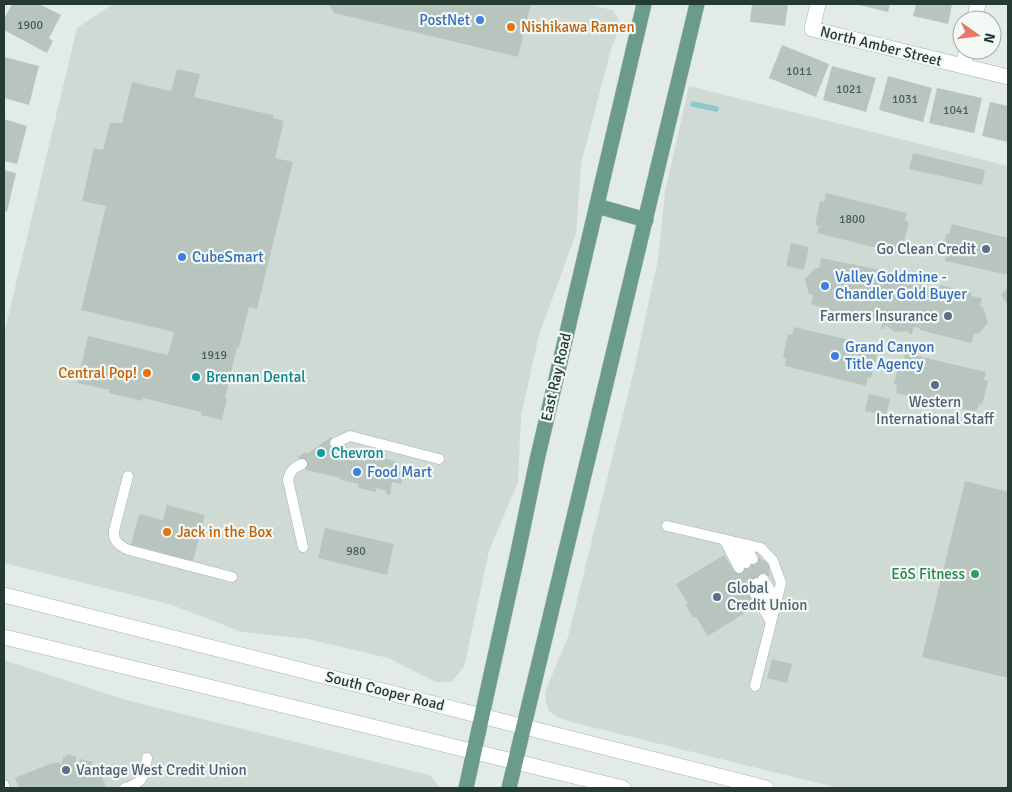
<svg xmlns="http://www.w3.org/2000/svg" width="1012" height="792" viewBox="0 0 1012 792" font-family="Signika,sans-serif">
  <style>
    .built { fill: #d0dad5 }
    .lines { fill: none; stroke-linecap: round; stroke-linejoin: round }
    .stream { stroke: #8fc7cb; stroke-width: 5.5 }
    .building { fill: #b8c5bf }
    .service-casing { stroke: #a5b2ac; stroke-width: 11 }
    .minor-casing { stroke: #a5b2ac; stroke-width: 16 }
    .secondary-casing { stroke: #a2b5ad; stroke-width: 16 }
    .primary-casing { stroke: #c2c8c6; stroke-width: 16 }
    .service { stroke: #fff; stroke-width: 10 }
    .minor { stroke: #fff; stroke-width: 15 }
    .secondary { stroke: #fff; stroke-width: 15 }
    .primary { stroke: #6b9c8b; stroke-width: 15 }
    .shop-dot { fill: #3f7fe0; stroke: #f2f8f4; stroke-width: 2 }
    .food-dot { fill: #e8710a; stroke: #f2f8f4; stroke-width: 2 }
    .service-dot { fill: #5c6f8a; stroke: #f2f8f4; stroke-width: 2 }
    .culture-dot { fill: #0f9aa8; stroke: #f2f8f4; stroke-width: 2 }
    .leisure-dot { fill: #2e9e5b; stroke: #f2f8f4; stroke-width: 2 }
    .labels { text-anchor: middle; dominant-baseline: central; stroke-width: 4.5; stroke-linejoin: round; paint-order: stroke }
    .number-label { font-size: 12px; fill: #495d55 }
    .shop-label { font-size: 15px; fill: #366cbe; stroke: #f2f8f4; text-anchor: start }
    .food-label { font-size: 15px; fill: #c56008; stroke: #f2f8f4; text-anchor: start }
    .street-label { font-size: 15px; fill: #243a32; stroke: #f2f8f4 }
    .service-label { font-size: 15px; fill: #4e5e75; stroke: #f2f8f4; text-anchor: end }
    .culture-label { font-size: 15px; fill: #0d838f; stroke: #f2f8f4; text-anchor: start }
    .leisure-label { font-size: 15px; fill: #27864d; stroke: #f2f8f4; text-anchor: end }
  </style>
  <rect width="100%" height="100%" fill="#e2ebe6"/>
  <g class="built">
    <polygon points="113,4 588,4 612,10 618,18 620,27 611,49 581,164 576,234 539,335 521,416 518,482 489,551 464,667 451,682 436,682 388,658 308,639 242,632 169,604 4,563 4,334 77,28"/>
    <polygon points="689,86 1008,166 1008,788 838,788 571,722 557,717 549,711 546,702 545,692 568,637 633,374 658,260 665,192"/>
    <polygon points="4,660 126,700 425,774 431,776 440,788 4,788"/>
  </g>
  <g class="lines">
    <polyline class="stream" points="693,104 716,109"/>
  </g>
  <g class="building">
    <polygon points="12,4 39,4 61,15 49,38 53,41 47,53 4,30 4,19"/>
    <polygon points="328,4 531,4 518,57 334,13"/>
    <polygon points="752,4 788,4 785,26 750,22"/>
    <polygon points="855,4 890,4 888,12"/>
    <polygon points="916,4 952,4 948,24 913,16"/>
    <polygon points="782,45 829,64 816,97 769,78"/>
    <polygon points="4,57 39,66 29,105 4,98"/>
    <polygon points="832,66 876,78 866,112 823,100"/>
    <polygon points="177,69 200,74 194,97 273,115 273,118 284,121 275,158 293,162 257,309 249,307 239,348 237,347 225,398 227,399 222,420 201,415 201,412 143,398 142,401 109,393 110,390 77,383 88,336 168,355 174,332 81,310 106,206 82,201 94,148 103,150 110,123 122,123 132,82 171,91"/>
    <polygon points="888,76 932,88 923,122 879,110"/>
    <polygon points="937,88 982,98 974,133 929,123"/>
    <polygon points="990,102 1008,106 1008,142 982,136"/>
    <polygon points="4,119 27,126 17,164 4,161"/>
    <polygon points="913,153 985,170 982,185 909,169"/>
    <polygon points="4,170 16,173 7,212 4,211"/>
    <polygon points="826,193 907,213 905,221 909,222 903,245 899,244 897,253 817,233 819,226 815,225 820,201 824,202"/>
    <polygon points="952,224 1008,238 1008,275 945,261 947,251 943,250 946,234 949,234"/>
    <polygon points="791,243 809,247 804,270 786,266"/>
    <polygon points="821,258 891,272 890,275 893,276 894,270 898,271 897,274 910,274 920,281 921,277 925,278 922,287 929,288 930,286 940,288 940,285 972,293 971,296 982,298 980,306 983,307 988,323 979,333 974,334 971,343 920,330 920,328 914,327 912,334 908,333 909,331 895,332 885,325 884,329 881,329 883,319 875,317 875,320 861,317 861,318 821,309 821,307 811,304 813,295 809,294 805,279 815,268 819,268"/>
    <polygon points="1008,289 1008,306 1001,294"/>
    <polygon points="794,327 875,346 873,354 877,355 871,378 868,377 866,386 785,366 786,359 783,358 788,334 792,335"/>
    <polygon points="905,353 986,372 984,380 988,381 982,405 979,404 976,412 896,393 897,385 894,384 899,361 903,362"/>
    <polygon points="869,394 890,399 886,416 865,411"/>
    <polygon points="331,437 338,450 342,451 343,447 359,451 358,454 366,456 367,453 397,462 395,471 404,473 401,484 392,482 390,495 386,494 386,491 376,488 376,492 358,488 359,484 341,480 341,478 306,470 298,457 306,452 307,454"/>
    <polygon points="965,481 1008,492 1008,678 922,657"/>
    <polygon points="167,505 205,515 193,561 173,556 172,559 162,557 163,553 131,545 139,514 163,520"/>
    <polygon points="325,528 394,544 387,575 318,558"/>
    <polygon points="724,555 734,571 759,556 761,559 769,563 769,572 770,575 746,590 756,606 708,636 696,617 693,618 686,605 688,604 676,584"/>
    <polygon points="772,659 792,664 787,683 767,678"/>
    <polygon points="69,754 76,757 76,762 79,763 80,759 93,762 91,764 96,765 107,788 19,788 15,778 52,763 52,764 59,762 60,764 62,763 63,757"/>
  </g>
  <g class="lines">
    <defs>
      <g id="service">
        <polyline points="335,443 350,436 439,459"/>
        <path d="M302,464c-8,4 -12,6 -14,16l15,67"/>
        <path d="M128,476l-14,55c-1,11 6,15 15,19l103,27"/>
        <polyline points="667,526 761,548 773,561 781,583 755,686"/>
        <polyline points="724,539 739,568"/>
        <polyline points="735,542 746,563"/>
        <polyline points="744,544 753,559"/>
        <polyline points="763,579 777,601"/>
        <polyline points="757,583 774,611"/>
        <polyline points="751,587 771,622"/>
        <polyline points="4,785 5,788"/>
        <path d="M125,788c20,-7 18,-10 22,-30"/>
      </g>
      <g id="minor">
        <polyline points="818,4 812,29 1008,77"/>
        <polyline points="974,20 978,4"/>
        <polyline points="963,66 967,50"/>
      </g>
      <g id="secondary">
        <polyline points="4,595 766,788"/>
        <polyline points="4,637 623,788"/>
      </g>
      <g id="primary">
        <polyline points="597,206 646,220"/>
        <polyline points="466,788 518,552 537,460 644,4"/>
        <polyline points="509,788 697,4"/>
      </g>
    </defs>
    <use href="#service" class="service-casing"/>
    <use href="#minor" class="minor-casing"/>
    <use href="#secondary" class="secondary-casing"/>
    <use href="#primary" class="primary-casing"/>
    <use href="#service" class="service"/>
    <use href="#minor" class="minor"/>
    <use href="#secondary" class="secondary"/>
    <use href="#primary" class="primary"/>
  </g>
  <g class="shop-dot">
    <circle cx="480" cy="20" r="5"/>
    <circle cx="182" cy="257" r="5"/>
    <circle cx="825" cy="286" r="5"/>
    <circle cx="835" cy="356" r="5"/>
    <circle cx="357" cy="472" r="5"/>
  </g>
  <g class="food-dot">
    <circle cx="511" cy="27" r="5"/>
    <circle cx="147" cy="373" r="5"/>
    <circle cx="167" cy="532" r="5"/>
  </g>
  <g class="service-dot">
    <circle cx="986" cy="249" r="5"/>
    <circle cx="948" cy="316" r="5"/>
    <circle cx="935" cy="385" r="5"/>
    <circle cx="717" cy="597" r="5"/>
    <circle cx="66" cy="770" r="5"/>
  </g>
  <g class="culture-dot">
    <circle cx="196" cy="377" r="5"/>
    <circle cx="321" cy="453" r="5"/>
  </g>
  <circle class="leisure-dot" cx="975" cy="574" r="5"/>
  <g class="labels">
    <g class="number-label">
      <text x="30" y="25">1900</text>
      <text x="799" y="71">1011</text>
      <text x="849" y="89">1021</text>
      <text x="905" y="99">1031</text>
      <text x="956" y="110">1041</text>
      <text x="852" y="219">1800</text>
      <text x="214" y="355">1919</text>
      <text x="356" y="551">980</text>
    </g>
    <g class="shop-label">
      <text x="470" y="20" text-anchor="end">PostNet</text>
      <text x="192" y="257">CubeSmart</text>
      <text x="835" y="277">Valley Goldmine -<tspan x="835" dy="17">Chandler Gold Buyer</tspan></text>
      <text x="845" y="347">Grand Canyon<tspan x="845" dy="17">Title Agency</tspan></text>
      <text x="367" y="472">Food Mart</text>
    </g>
    <g class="food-label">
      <text x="521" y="27">Nishikawa Ramen</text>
      <text x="137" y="373" text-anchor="end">Central Pop!</text>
      <text x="177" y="532">Jack in the Box</text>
    </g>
    <g class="street-label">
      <text transform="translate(881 46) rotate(14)">North Amber Street</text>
      <text transform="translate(556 377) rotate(-77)">East Ray Road</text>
      <text transform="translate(385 691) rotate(14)">South Cooper Road</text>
    </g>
    <g class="service-label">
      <text x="976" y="249">Go Clean Credit</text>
      <text x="938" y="316">Farmers Insurance</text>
      <text x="935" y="402" text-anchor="middle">Western<tspan x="935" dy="17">International Staff</tspan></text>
      <text x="727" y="588" text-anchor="start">Global<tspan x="727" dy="17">Credit Union</tspan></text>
      <text x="76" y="770" text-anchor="start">Vantage West Credit Union</text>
    </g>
    <g class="culture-label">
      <text x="206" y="377">Brennan Dental</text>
      <text x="331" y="453">Chevron</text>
    </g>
    <g class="leisure-label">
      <text x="965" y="574">EōS Fitness</text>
    </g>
  </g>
  <rect width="1012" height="792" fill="none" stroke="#243a32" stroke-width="10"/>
  <g transform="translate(977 35) rotate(104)"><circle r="24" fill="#f2f8f4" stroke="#a0aca6"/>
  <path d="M0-4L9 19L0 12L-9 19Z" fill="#e57966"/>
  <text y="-8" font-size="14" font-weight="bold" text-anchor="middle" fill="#243a32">N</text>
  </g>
</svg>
